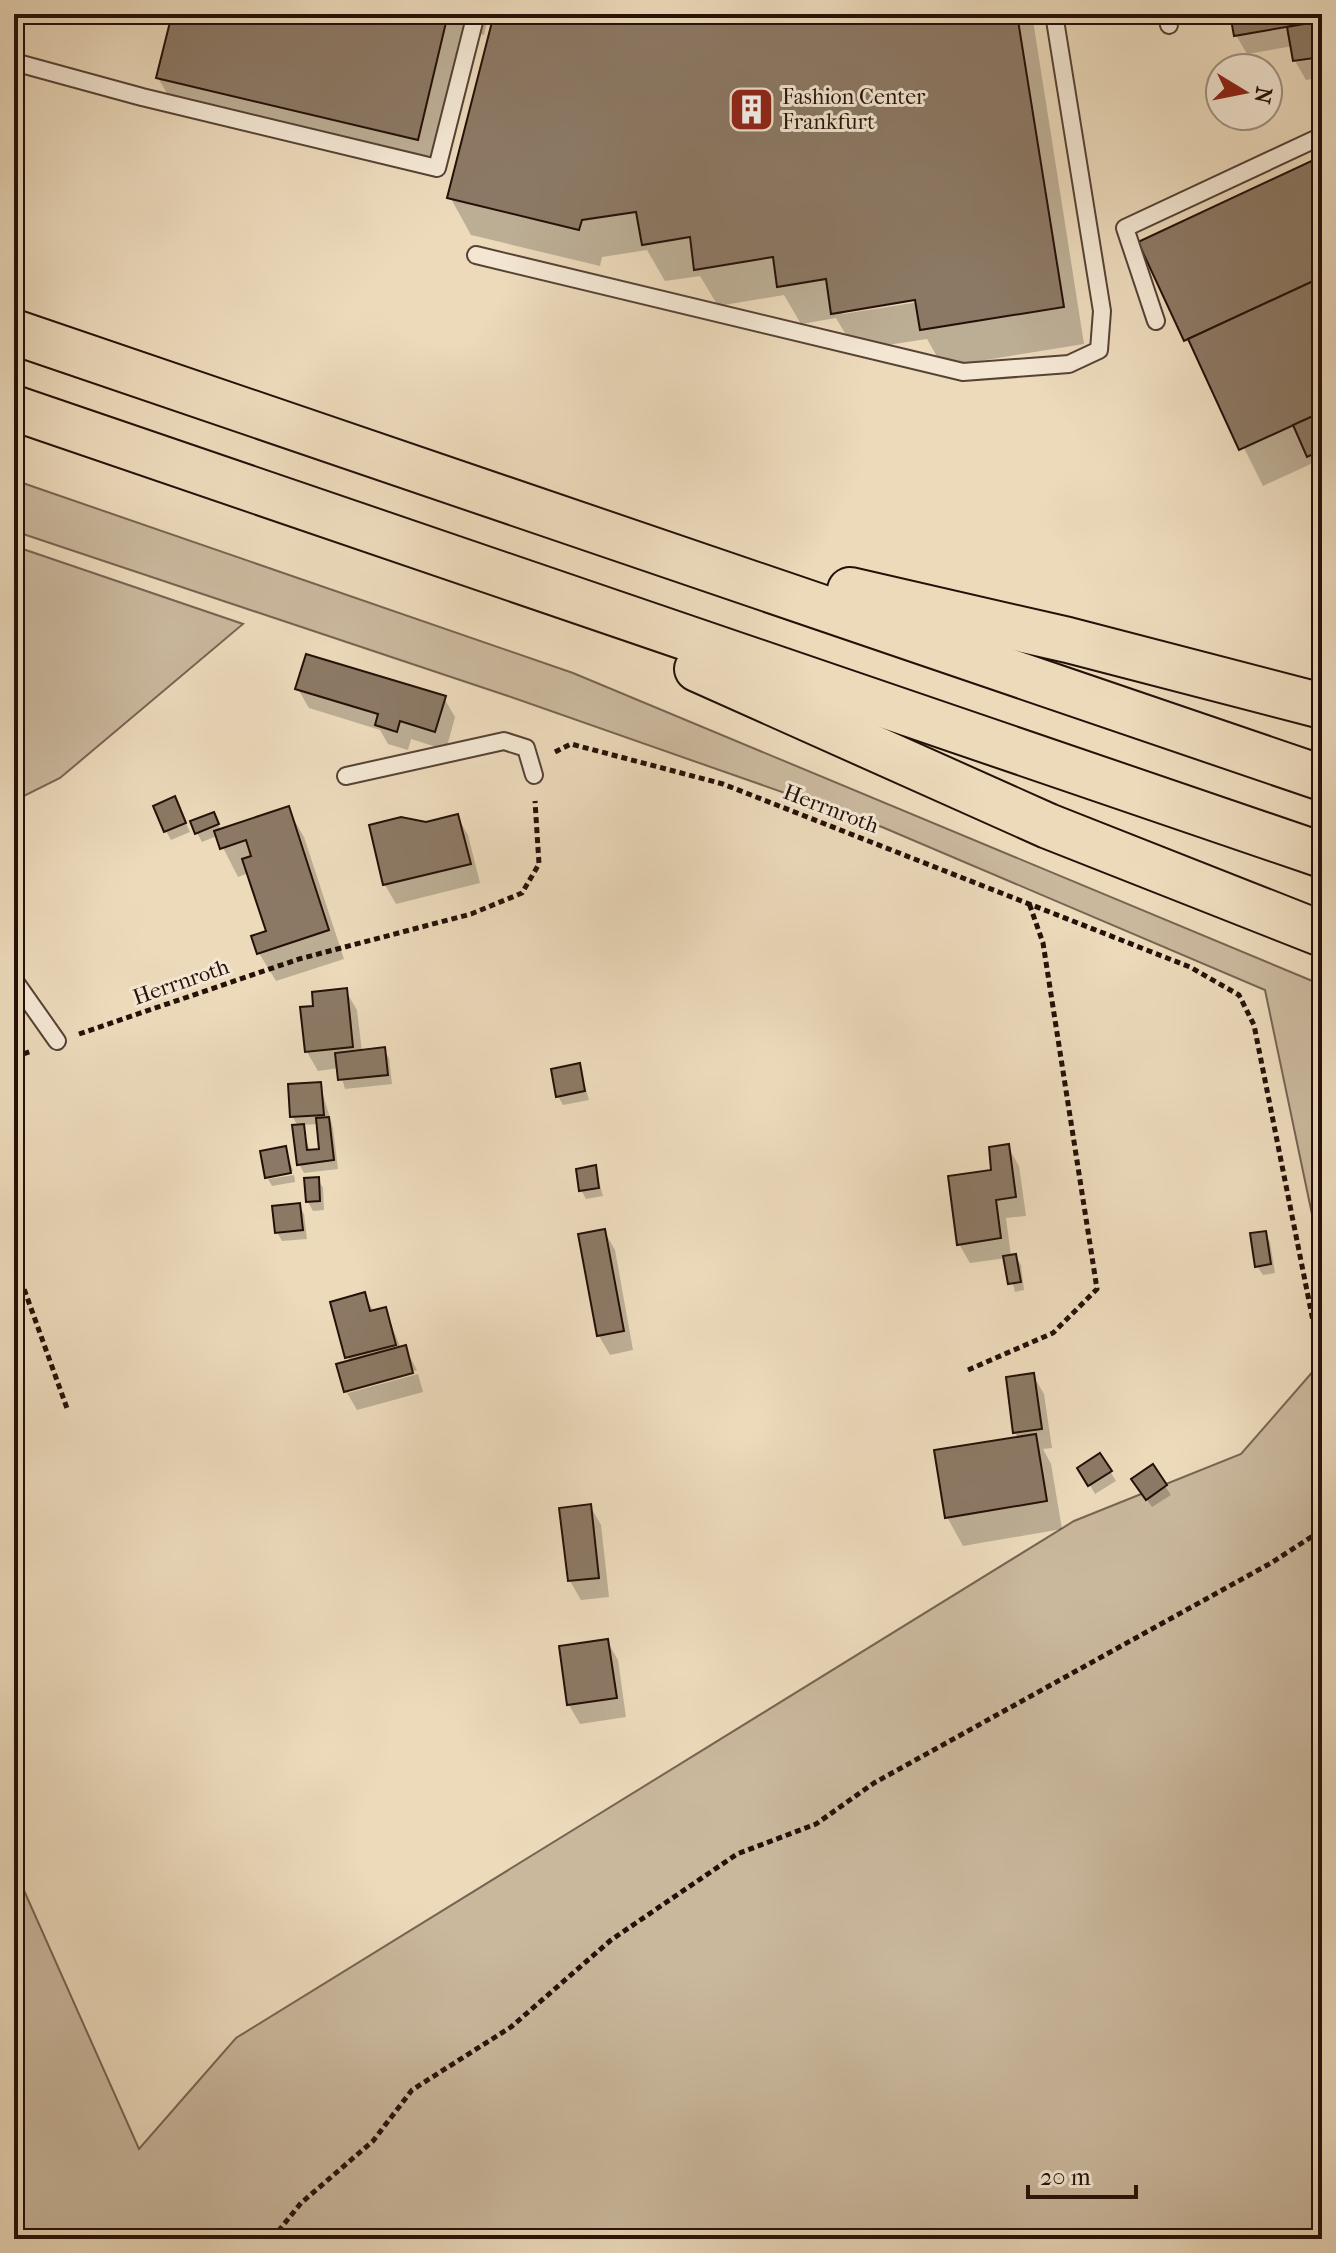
<svg xmlns="http://www.w3.org/2000/svg" width="1336" height="2253" viewBox="0 0 1336 2253" font-family="'IM FELL French Canon',serif">
  <style>
    .green { fill: #cab89d; stroke: #786452; stroke-width: 2 }
    .shadow { fill: #0003; fill-rule: evenodd }
    .building { fill: #8c7965; stroke: #251008; stroke-width: 2 }
    .lines { fill: none; stroke-linecap: round; stroke-linejoin: round }
    .lane-casing { stroke: #574235; stroke-width: 20 }
    .highway-casing { stroke: #251008; stroke-width: 48 }
    .path { stroke: #251008; stroke-width: 5; stroke-dasharray: 6 4; stroke-linecap: butt }
    .lane { stroke: #f3e7d3; stroke-width: 16 }
    .highway { stroke: #ecdabb; stroke-width: 44 }
    .labels { text-anchor: middle; dominant-baseline: central; stroke-width: 6; stroke-linejoin: round; paint-order: stroke }
    .poi-label { font-size: 22px; fill: #251008; stroke: #f3e7d3; text-anchor: start }
    .street-label { font-size: 22px; fill: #251008; stroke: #f3e7d3 }
  </style>
  <rect width="100%" height="100%" fill="#ecdabb"/>
  <filter id="stains"><feTurbulence type="fractalNoise" baseFrequency=".0025" numOctaves="4"/><feColorMatrix values="0 0 0 0 .2 0 0 0 0 .09 0 0 0 0 .02 0 0 0 .5 -.17"/></filter>
  <radialGradient id="worn" r=".72"><stop offset=".6" stop-color="#630" stop-opacity="0"/><stop offset="1" stop-color="#630" stop-opacity=".3"/></radialGradient>
  <g class="green">
    <polygon points="14,480 573,673 1322,985 1322,1262 1265,990 882,827 508,696 14,531"/>
    <polygon points="14,546 243,624 60,778 14,801"/>
    <polygon points="1322,1361 1322,2239 14,2239 14,1868 139,2149 236,2038 1074,1521 1241,1454"/>
  </g>
  <g class="shadow">
    <polygon points="173,14 489,14 484,35 468,31 472,37 439,176 180,115 158,78"/>
    <path d="M496,14h536l52,330 -141,23 -16,-28 -72,11 -19,-32 -35,6 -17,-29 -66,11 -18,-30 -35,5 -18,-31 -45,7 -2,9 -129,-31 -21,-38zM925,297v4l-82,13v-4z"/>
    <polygon points="1232,14 1322,14 1322,77 1306,80 1295,61 1293,46 1247,54 1236,35"/>
    <polygon points="1322,158 1322,474 1313,463 1263,486 1141,242"/>
    <polygon points="298,689 444,698 455,717 446,750 411,739 408,750 388,744 380,730 309,708"/>
    <polygon points="179,808 190,832 171,840 166,831"/>
    <polygon points="288,809 304,837 344,959 276,981 259,953 268,932 249,873 238,877 217,836 202,842 197,833 218,823 221,831"/>
    <polygon points="457,816 468,835 480,883 396,904 385,885 371,827 426,824"/>
    <polygon points="346,991 357,1010 362,1052 384,1050 389,1058 392,1084 345,1089 339,1068 318,1071 307,1052 315,1008"/>
    <polygon points="579,1066 589,1100 563,1105 558,1096"/>
    <path d="M320,1084l13,44 5,41 -34,4 -5,-9 -1,-38 -6,-10zM318,1124l4,27 -12,1 -8,-27z"/>
    <polygon points="1008,1147 1019,1166 1026,1216 1006,1218 1011,1256 1015,1256 1021,1265 1024,1290 1015,1292 1006,1258 970,1263 959,1244"/>
    <polygon points="285,1148 293,1171 267,1175"/>
    <polygon points="595,1167 603,1196 586,1199 581,1190"/>
    <polygon points="294,1175 295,1182 272,1186 268,1179"/>
    <polygon points="318,1179 323,1188 324,1210 313,1211 308,1202"/>
    <polygon points="299,1205 304,1214 307,1239 282,1241 277,1232"/>
    <polygon points="604,1231 615,1250 633,1350 610,1355 599,1336 580,1236"/>
    <polygon points="1265,1233 1270,1242 1275,1273 1263,1275 1257,1266"/>
    <polygon points="364,1295 374,1312 385,1309 401,1349 405,1348 417,1370 348,1389 348,1393 418,1374 423,1392 357,1410 346,1391 350,1363 333,1303"/>
    <polygon points="1033,1375 1044,1394 1052,1448 1043,1449 1051,1464 1062,1529 963,1546 947,1517 1019,1439 1015,1433"/>
    <polygon points="1100,1455 1116,1481 1095,1494 1080,1468"/>
    <polygon points="1152,1467 1171,1495 1152,1507 1139,1488"/>
    <polygon points="590,1506 601,1525 609,1597 581,1600 570,1581"/>
    <polygon points="607,1641 618,1660 626,1717 580,1724 569,1705"/>
  </g>
  <g class="building">
    <polygon points="172,14 448,14 418,140 156,78"/>
    <polygon points="494,14 599,14 635,23 636,18 655,14 1017,14 1064,307 920,330 915,300 831,314 826,279 777,287 773,257 694,270 690,237 642,245 636,212 582,220 579,230 447,198"/>
    <polygon points="599,14 637,14 635,23"/>
    <polygon points="1230,14 1320,14 1321,21 1234,36"/>
    <polygon points="1321,21 1322,57 1293,61 1287,27"/>
    <polygon points="1322,156 1322,277 1184,341 1138,242"/>
    <polygon points="1322,277 1322,412 1239,450 1188,339"/>
    <polygon points="1322,412 1322,450 1307,457 1293,425"/>
    <polygon points="306,654 446,696 435,732 400,721 397,732 375,725 378,714 295,689"/>
    <polygon points="175,796 186,823 164,832 153,806"/>
    <polygon points="289,806 329,930 257,954 251,936 266,931 242,859 251,856 246,840 220,849 214,831"/>
    <polygon points="214,812 219,824 195,834 190,821"/>
    <polygon points="458,814 471,864 383,885 369,825 401,817 426,822"/>
    <polygon points="347,988 353,1047 305,1052 300,1007 313,1006 312,992"/>
    <polygon points="385,1047 388,1075 338,1080 335,1053"/>
    <polygon points="580,1063 585,1091 556,1097 551,1069"/>
    <polygon points="321,1082 324,1115 290,1117 288,1084"/>
    <polygon points="329,1117 334,1160 297,1165 292,1125 304,1124 307,1150 319,1149 316,1118"/>
    <polygon points="1009,1144 1016,1197 996,1200 1001,1238 957,1245 948,1176 991,1170 989,1147"/>
    <polygon points="286,1146 291,1173 265,1178 260,1151"/>
    <polygon points="596,1165 599,1188 579,1191 576,1169"/>
    <polygon points="319,1177 320,1201 306,1202 304,1178"/>
    <polygon points="300,1203 303,1230 275,1233 272,1206"/>
    <polygon points="605,1229 624,1331 597,1336 578,1234"/>
    <polygon points="1266,1231 1271,1264 1255,1267 1250,1233"/>
    <polygon points="1016,1254 1021,1282 1008,1284 1003,1256"/>
    <polygon points="365,1292 370,1311 386,1307 396,1345 345,1358 330,1302"/>
    <polygon points="406,1345 413,1373 344,1392 336,1364"/>
    <polygon points="1034,1373 1042,1429 1013,1433 1006,1377"/>
    <polygon points="1036,1434 1047,1501 945,1518 934,1450"/>
    <polygon points="1100,1453 1112,1471 1088,1486 1077,1468"/>
    <polygon points="1153,1464 1167,1485 1146,1500 1131,1479"/>
    <polygon points="591,1504 599,1578 568,1581 559,1508"/>
    <polygon points="608,1639 617,1698 567,1705 559,1646"/>
  </g>
  <g class="lines">
    <defs>
      <g id="lane">
        <polyline points="1167,14 1169,25"/>
        <polyline points="14,62 142,97 437,168 476,14"/>
        <polyline points="476,255 963,372 1069,364 1099,350 1102,311 1054,14"/>
        <polyline points="1156,321 1125,228 1322,136"/>
        <polyline points="346,776 504,741 526,748 534,775"/>
        <polyline points="14,980 57,1041"/>
      </g>
      <g id="highway">
        <polyline points="14,332 1322,778"/>
        <polyline points="14,408 1322,855"/>
        <polyline points="850,590 1068,640 1322,706"/>
        <polyline points="697,669 1048,826 1322,934"/>
      </g>
    </defs>
    <use href="#lane" class="lane-casing"/>
    <use href="#highway" class="highway-casing"/>
    <g class="path">
      <polyline points="555,752 571,744 723,784 1190,967 1239,995 1254,1025 1314,1326 1322,1511"/>
      <polyline points="79,1034 299,959 471,914 522,893 539,864 535,801"/>
      <polyline points="14,1057 32,1051"/>
      <polyline points="14,1261 68,1411"/>
      <polyline points="968,1370 1053,1333 1097,1289 1043,943 1029,903"/>
      <polyline points="272,2239 301,2203 373,2141 412,2090 511,2027 611,1940 737,1854 816,1824 874,1783 1271,1563 1322,1530"/>
    </g>
    <use href="#lane" class="lane"/>
    <use href="#highway" class="highway"/>
  </g>
  <defs>
    <symbol id="building-square" viewBox="-11 -11 22 22"><rect x="-9" y="-9" width="18" height="18" rx="4" fill="#8f2418" stroke="#f3e7d3"/><path d="M-4-6H4V6H1V3H-1V6H-4ZM-2.5-4.3h1.7v1.8h-1.7ZM.8-4.3h1.7v1.8H.8ZM-2.5-1h1.7V.8h-1.7ZM.8-1h1.7V.8H.8Z" fill="#fff"/></symbol>
  </defs>
  <g fill-rule="evenodd">
    <use href="#building-square" x="726" y="84" width="51" height="51"/>
  </g>
  <g class="labels">
    <g class="poi-label">
      <text x="782" y="97">Fashion Center<tspan x="782" dy="25">Frankfurt</tspan></text>
    </g>
    <g class="street-label">
      <text transform="translate(831 809) rotate(21)">Herrnroth</text>
      <text transform="translate(181 982) rotate(-19)">Herrnroth</text>
    </g>
  </g>
  <rect width="1336" height="2253" fill="none" stroke="#ecdabb" stroke-width="48"/>
  <rect x="16" y="16" width="1304" height="2221" fill="none" stroke="#251008" stroke-width="4"/>
  <rect x="24" y="24" width="1288" height="2205" fill="none" stroke="#251008" stroke-width="2"/>
  <g transform="translate(1244 92) rotate(100)"><circle r="38" fill="#f3e7d3" stroke="#a19182" stroke-width="2"/>
  <path d="M0-6L14 30L0 20L-14 30Z" fill="#8f2418"/>
  <text y="-12" font-size="22" font-weight="bold" text-anchor="middle" fill="#251008">N</text>
  </g>
  <path d="M1028 2185v12h108v-12" fill="none" stroke="#251008" stroke-width="4"/>
  <text x="1040" y="2185" font-size="24" fill="#251008" stroke="#f3e7d3" stroke-width="6" paint-order="stroke">20 m</text>
  <rect width="100%" height="100%" filter="url(#stains)"/>
  <rect width="100%" height="100%" fill="url(#worn)"/>
</svg>
